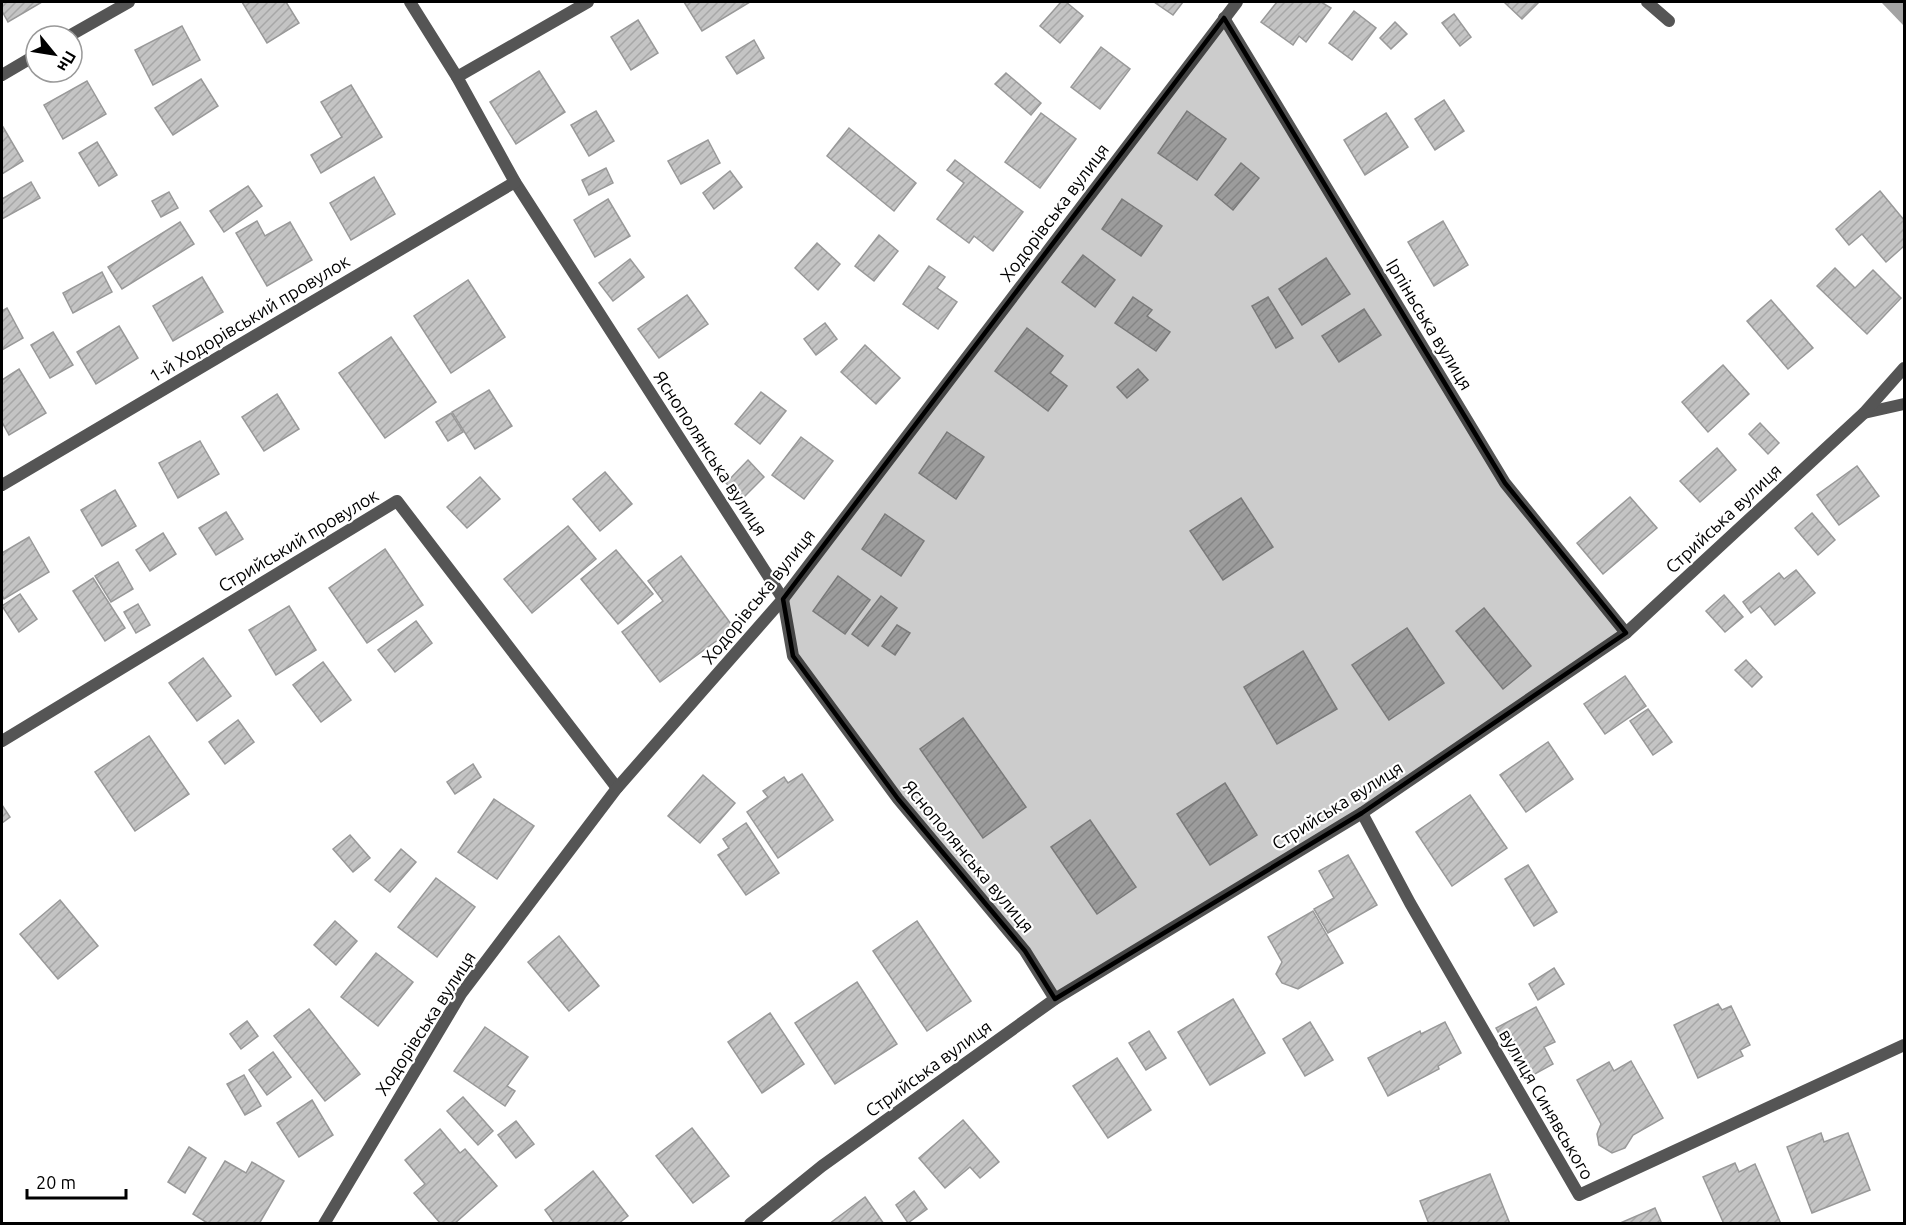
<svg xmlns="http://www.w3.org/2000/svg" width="1906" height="1225" viewBox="0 0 1906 1225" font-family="Ubuntu,sans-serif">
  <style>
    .water { fill: #a3a3a3 }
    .building { fill: url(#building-hatch); stroke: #999; stroke-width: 1.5 }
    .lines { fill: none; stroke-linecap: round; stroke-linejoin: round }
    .lane { stroke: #555; stroke-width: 12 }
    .street { stroke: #555; stroke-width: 12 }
    .marked { fill: #000; fill-opacity: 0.2; stroke: #000; stroke-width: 4.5; stroke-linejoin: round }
    .labels { text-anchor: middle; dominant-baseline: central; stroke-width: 4.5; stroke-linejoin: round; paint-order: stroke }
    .street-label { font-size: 18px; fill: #000; stroke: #fff }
  </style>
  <defs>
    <pattern id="building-hatch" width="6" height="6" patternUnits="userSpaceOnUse" patternTransform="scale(1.5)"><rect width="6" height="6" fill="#c4c4c4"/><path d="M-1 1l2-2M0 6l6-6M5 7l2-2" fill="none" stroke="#a7a7a7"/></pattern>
  </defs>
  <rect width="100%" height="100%" fill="#fff"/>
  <polygon class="water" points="1881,2 1904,2 1904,26"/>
  <g class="building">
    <polygon points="2,2 42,2 8,22 2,11"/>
    <polygon points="242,2 286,2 299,23 267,43"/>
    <polygon points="684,2 750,2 702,31"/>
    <polygon points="1061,2 1066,2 1083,16 1060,43 1040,26"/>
    <polygon points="1154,2 1183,2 1173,15"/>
    <polygon points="1277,2 1321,2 1331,8 1306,42 1299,36 1293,45 1261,22"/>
    <polygon points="1504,2 1539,2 1522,19"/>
    <polygon points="1354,11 1376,28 1352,60 1329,43"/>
    <polygon points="1454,14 1471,37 1460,46 1442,23"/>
    <polygon points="638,20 658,53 631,70 611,37"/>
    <polygon points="1395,22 1407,34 1391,49 1380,38"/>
    <polygon points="182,26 200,60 153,85 135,50"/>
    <polygon points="754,40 764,58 737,74 726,57"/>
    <polygon points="1101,47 1130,69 1100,109 1071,87"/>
    <polygon points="539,71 565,112 516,144 490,102"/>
    <polygon points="1006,73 1041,103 1031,115 995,84"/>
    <polygon points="201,79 218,106 173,135 155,108"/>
    <polygon points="87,81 106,114 63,139 44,105"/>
    <polygon points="351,85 382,137 321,173 311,155 342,137 321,102"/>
    <polygon points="1444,100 1464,131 1435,150 1415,119"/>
    <polygon points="596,111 614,141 589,156 571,125"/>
    <polygon points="1187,111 1226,139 1197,180 1158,153"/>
    <polygon points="1041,113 1076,139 1040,188 1005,162"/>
    <polygon points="1386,113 1408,147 1365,175 1344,140"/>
    <polygon points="3,127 23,161 2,174 2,128"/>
    <polygon points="849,128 916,183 894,211 827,156"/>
    <polygon points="708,140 720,163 681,184 668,161"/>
    <polygon points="97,142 117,175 99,186 79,153"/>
    <polygon points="955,160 1023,212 993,251 974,236 969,243 937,219 964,183 947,170"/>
    <polygon points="1241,163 1259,178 1233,210 1215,195"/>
    <polygon points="606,168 613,183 589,195 582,180"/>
    <polygon points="730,171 742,187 714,209 703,193"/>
    <polygon points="374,177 395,214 351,240 330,203"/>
    <polygon points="31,182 40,198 2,219 2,199"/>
    <polygon points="248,186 262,206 224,232 210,211"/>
    <polygon points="1880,191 1904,220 1904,246 1886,262 1862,234 1849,245 1836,229"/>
    <polygon points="169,192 178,208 161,217 152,201"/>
    <polygon points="608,199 630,236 595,257 574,220"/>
    <polygon points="1122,199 1162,226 1141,256 1102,229"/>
    <polygon points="257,221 265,236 290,222 312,260 267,286 236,233"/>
    <polygon points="1443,221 1468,265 1434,286 1408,242"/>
    <polygon points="180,222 194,244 122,289 108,267"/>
    <polygon points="879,235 898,251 874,281 855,266"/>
    <polygon points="817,243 840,264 818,290 795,268"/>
    <polygon points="1083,255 1115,280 1095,307 1062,282"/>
    <polygon points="1326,258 1350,294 1302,325 1279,289"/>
    <polygon points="630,259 644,277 613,301 599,283"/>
    <polygon points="929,266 945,277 937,288 957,302 938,329 903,304"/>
    <polygon points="1835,268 1855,288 1873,270 1901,298 1867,334 1817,286"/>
    <polygon points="102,272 112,292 73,313 63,293"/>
    <polygon points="202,277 223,312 173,341 153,306"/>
    <polygon points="468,280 505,337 451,373 414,316"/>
    <polygon points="687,295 708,324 659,358 638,329"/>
    <polygon points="1133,297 1152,310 1147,316 1170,332 1156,351 1115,323"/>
    <polygon points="1268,297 1293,338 1276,348 1252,306"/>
    <polygon points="1771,300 1813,348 1788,369 1747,321"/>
    <polygon points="7,308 23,338 2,350 2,311"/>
    <polygon points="1364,309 1381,335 1339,362 1322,336"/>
    <polygon points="825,323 837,339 816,355 804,339"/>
    <polygon points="119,326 138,358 96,384 77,352"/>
    <polygon points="1027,328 1063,356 1050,373 1067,386 1048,411 995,371"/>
    <polygon points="53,332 73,365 50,378 31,345"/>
    <polygon points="391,337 436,402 385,438 339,373"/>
    <polygon points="865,345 900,378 876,404 841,372"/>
    <polygon points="1723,365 1749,394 1708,432 1682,402"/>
    <polygon points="19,369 46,413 9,435 2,422 2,380"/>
    <polygon points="1138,369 1148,380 1127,398 1117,387"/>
    <polygon points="489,390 512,426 475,449 452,412"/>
    <polygon points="761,392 786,411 760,444 735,424"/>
    <polygon points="277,394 299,429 264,451 242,417"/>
    <polygon points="451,413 463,432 448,441 436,422"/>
    <polygon points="1760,423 1779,443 1768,454 1749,434"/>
    <polygon points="947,432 984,457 956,499 919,473"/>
    <polygon points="801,437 833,461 804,499 772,475"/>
    <polygon points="200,441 219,474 178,498 159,463"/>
    <polygon points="1717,448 1736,470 1700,502 1680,481"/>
    <polygon points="748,460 764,477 742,499 726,483"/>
    <polygon points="1857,466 1879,496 1839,525 1817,495"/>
    <polygon points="605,472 632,504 600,531 573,499"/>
    <polygon points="480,477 500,499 467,528 447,507"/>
    <polygon points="115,490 136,526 102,546 81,510"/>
    <polygon points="1630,497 1657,528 1603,574 1577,543"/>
    <polygon points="1241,498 1273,547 1223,580 1190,531"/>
    <polygon points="226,512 243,539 216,555 199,528"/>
    <polygon points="1812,513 1835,540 1818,555 1795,528"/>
    <polygon points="885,514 924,541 901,576 862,549"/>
    <polygon points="568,526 596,559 532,613 504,579"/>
    <polygon points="163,533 176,554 150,571 136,550"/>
    <polygon points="29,537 49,572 4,599 2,595 2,553"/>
    <polygon points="385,549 423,605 367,643 329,588"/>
    <polygon points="616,550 653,594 618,624 581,579"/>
    <polygon points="681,556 734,628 660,682 622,632 663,601 648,581"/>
    <polygon points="118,562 133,589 111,602 95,576"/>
    <polygon points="1796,570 1815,593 1775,625 1760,606 1751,613 1743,602 1779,573 1784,579"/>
    <polygon points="838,576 870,600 845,634 813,611"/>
    <polygon points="93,578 125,628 105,641 73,591"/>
    <polygon points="20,594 37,619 19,632 2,606"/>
    <polygon points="1724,595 1743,617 1725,632 1706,611"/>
    <polygon points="881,596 897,608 868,646 852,634"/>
    <polygon points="138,604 150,625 136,633 124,612"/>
    <polygon points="289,606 316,650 276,675 249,630"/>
    <polygon points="1484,608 1531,666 1503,689 1456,631"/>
    <polygon points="416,621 432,643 395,672 378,650"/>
    <polygon points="897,625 910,633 895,655 882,646"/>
    <polygon points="1407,628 1444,683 1389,720 1352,665"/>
    <polygon points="1303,651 1337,709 1277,744 1244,687"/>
    <polygon points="203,658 231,696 197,721 169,683"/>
    <polygon points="1746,660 1762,677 1752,687 1735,670"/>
    <polygon points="323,662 351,700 321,722 293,685"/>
    <polygon points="1625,676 1646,706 1605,734 1584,704"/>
    <polygon points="1648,709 1672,742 1653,755 1630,721"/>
    <polygon points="963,718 1026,807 983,838 920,749"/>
    <polygon points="238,720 254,742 225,764 209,742"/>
    <polygon points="149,736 189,794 135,831 95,772"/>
    <polygon points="1548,742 1573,779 1526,812 1500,775"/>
    <polygon points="473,764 481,777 455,794 447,782"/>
    <polygon points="802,774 833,820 778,858 747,812 768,797 763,791 784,777 788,783"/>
    <polygon points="703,775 735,803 700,843 668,816"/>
    <polygon points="1225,783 1257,835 1210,865 1177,814"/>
    <polygon points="1470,795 1507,848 1452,886 1416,832"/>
    <polygon points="494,799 534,826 497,879 458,852"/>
    <polygon points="2,805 10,817 2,823"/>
    <polygon points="1090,820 1136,887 1097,914 1051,847"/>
    <polygon points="746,823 779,873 746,895 718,855 729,848 723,839"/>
    <polygon points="350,835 370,858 353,872 333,849"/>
    <polygon points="401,849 416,862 390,892 375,880"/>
    <polygon points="1348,855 1377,905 1328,933 1314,909 1334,898 1319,871"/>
    <polygon points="1528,865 1557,912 1534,926 1505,879"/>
    <polygon points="436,878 475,907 437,957 398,927"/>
    <polygon points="60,900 98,946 58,979 20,934"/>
    <polygon points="1313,911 1343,963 1298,989 1282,983 1276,974 1282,962 1268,937"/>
    <polygon points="335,921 357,941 336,965 314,945"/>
    <polygon points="917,921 971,1001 927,1031 873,951"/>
    <polygon points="559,936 599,986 569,1011 528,962"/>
    <polygon points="376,953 413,982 378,1026 341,997"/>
    <polygon points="1554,968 1564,984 1538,1000 1529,984"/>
    <polygon points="857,982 897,1044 835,1084 795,1023"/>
    <polygon points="1233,999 1265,1053 1210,1085 1178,1032"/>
    <polygon points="1718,1004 1722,1010 1731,1006 1750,1045 1740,1050 1743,1056 1698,1078 1674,1025"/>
    <polygon points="1536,1007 1555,1042 1544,1047 1553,1064 1524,1080 1496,1028"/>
    <polygon points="309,1009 360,1074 325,1101 274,1036"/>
    <polygon points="770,1013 804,1064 762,1093 728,1042"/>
    <polygon points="247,1021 258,1036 241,1049 230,1034"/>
    <polygon points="1310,1022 1333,1060 1305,1076 1283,1039"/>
    <polygon points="1445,1022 1461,1053 1438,1066 1439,1069 1388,1096 1368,1058 1420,1031 1421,1034"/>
    <polygon points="485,1027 528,1057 507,1086 515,1091 505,1106 454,1071"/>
    <polygon points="1149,1031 1166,1058 1146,1070 1129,1043"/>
    <polygon points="273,1052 291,1077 267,1095 249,1070"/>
    <polygon points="1117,1058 1151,1110 1108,1138 1073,1086"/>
    <polygon points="1631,1061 1663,1118 1633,1135 1625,1148 1612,1153 1599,1145 1597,1134 1601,1124 1577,1080 1609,1062 1614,1071"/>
    <polygon points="244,1075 261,1106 245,1115 227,1084"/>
    <polygon points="463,1097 493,1131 478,1145 447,1111"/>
    <polygon points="312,1100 333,1135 299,1157 277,1123"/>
    <polygon points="963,1120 999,1162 980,1178 970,1167 945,1188 919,1158"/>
    <polygon points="516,1121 534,1144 516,1158 498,1135"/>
    <polygon points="692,1128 729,1176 693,1203 656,1156"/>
    <polygon points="440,1129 460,1153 465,1149 497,1186 454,1224 441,1224 414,1193 425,1184 405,1160"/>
    <polygon points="1821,1133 1824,1142 1848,1133 1870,1190 1812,1213 1787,1147"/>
    <polygon points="189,1147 206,1158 185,1193 168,1182"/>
    <polygon points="225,1161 246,1173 252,1162 284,1181 259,1224 209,1224 193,1214"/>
    <polygon points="1735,1163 1739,1172 1755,1164 1781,1224 1724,1224 1703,1177"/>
    <polygon points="593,1171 628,1216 618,1224 555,1224 545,1210"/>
    <polygon points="1490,1174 1510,1224 1429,1224 1420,1201"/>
    <polygon points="914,1191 927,1209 908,1223 896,1205"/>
    <polygon points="865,1197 884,1224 829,1224"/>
    <polygon points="1655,1208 1662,1224 1618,1224"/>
  </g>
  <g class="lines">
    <polyline class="lane" points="1647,2 1669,21"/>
    <g class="street">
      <polyline points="410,2 457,77 515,182 783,599 793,656 898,799 1025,951 1055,999"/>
      <polyline points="1224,18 1505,483 1626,633"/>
      <polyline points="69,36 129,2"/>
      <polyline points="2,75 36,55"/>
      <polyline points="457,77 588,2"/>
      <polyline points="1864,413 1904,404"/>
      <polyline points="2,485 515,182"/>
      <polyline points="2,741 397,501 617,788"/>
      <polyline points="1362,813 1410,903 1579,1195 1904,1045"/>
      <polyline points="324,1224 461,994 617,788 783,599 1237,2"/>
      <polyline points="750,1224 822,1166 1055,999 1362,813 1626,633 1864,413 1904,368"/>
    </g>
  </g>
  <path class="marked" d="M1224,18l281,465 121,150 -264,180 -307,186 -30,-48 -127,-152 -105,-143 -10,-57z"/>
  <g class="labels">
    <g class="street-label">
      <text transform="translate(1054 212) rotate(-53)">Ходорівська вулиця</text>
      <text transform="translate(249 318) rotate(-31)">1-й Ходорівський провулок</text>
      <text transform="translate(1430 324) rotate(59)">Ірпіньська вулиця</text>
      <text transform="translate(711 453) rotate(57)">Яснополянська вулиця</text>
      <text transform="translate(1723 518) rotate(-43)">Стрийська вулиця</text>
      <text transform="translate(298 540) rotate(-31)">Стрийський провулок</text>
      <text transform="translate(758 596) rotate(-51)">Ходорівська вулиця</text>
      <text transform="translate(1337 805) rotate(-32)">Стрийська вулиця</text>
      <text transform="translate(969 856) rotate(50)">Яснополянська вулиця</text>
      <text transform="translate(425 1023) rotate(-57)">Ходорівська вулиця</text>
      <text transform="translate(928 1068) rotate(-36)">Стрийська вулиця</text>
      <text transform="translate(1547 1104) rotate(60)">вулиця Синявського</text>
    </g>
  </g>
  <rect width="1906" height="1225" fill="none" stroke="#000000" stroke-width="6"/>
  <g transform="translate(54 54) rotate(120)"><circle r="28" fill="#ffffff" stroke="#999999" stroke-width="1.5"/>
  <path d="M0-4.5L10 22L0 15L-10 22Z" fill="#000000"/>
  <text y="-9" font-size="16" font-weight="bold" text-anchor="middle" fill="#000000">Пн</text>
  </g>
  <path d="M27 1189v9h99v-9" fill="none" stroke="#000000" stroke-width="3"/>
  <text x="36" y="1189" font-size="18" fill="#000000" stroke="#ffffff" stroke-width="4.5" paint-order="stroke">20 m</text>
</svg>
